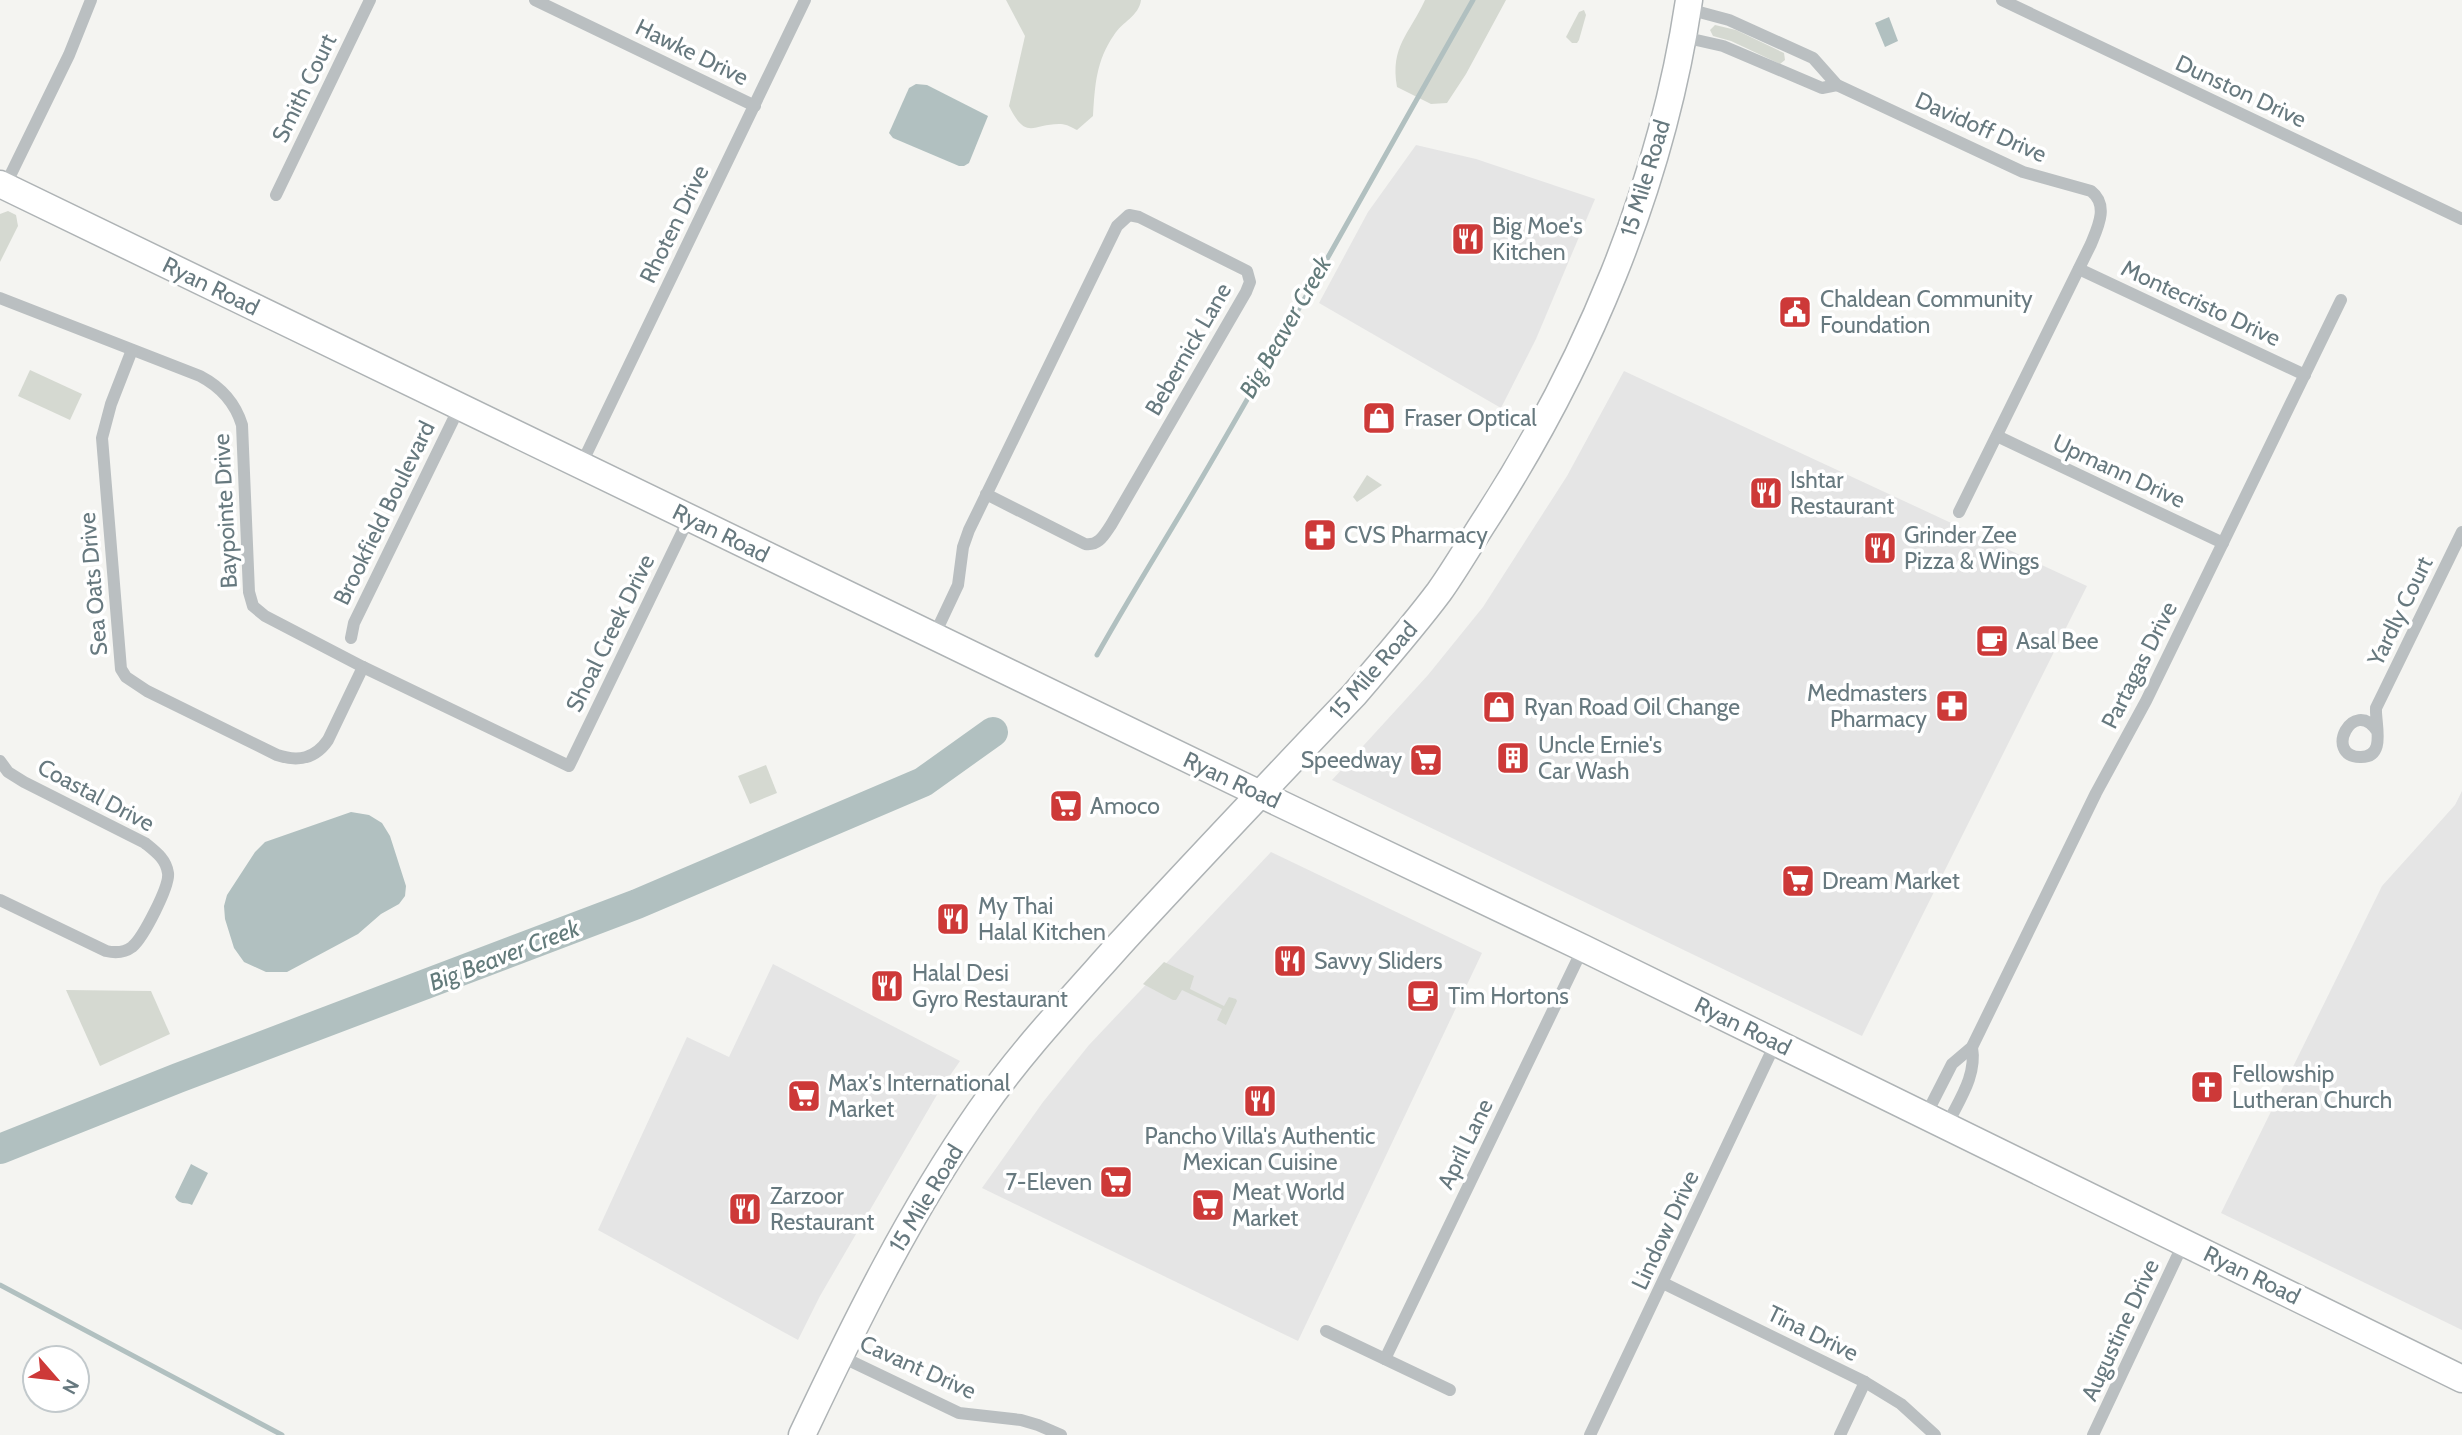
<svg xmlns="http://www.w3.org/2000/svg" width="2462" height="1435" viewBox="0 0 2462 1435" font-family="Cabin,sans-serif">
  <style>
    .built { fill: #e5e5e5 }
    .green { fill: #d5d9d1 }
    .water { fill: #b1c0c0 }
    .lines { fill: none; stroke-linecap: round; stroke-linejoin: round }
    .stream { stroke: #b1c0c0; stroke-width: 5 }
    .river { stroke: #b1c0c0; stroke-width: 30 }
    .major-casing { stroke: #aeb3b5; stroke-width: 29 }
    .minor { stroke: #babfc1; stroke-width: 12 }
    .major { stroke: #fff; stroke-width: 26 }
    .labels { text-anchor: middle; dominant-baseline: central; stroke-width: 7; stroke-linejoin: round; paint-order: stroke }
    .street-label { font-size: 23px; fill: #67797f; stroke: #fff }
    .poi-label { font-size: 23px; fill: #67797f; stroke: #fff; text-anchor: start }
    .water-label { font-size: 24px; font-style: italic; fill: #637b7b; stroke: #fff }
  </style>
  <rect width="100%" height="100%" fill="#f4f4f1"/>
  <g class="built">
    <polygon points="1416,145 1476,159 1595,199 1536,339 1501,408 1319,303 1368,212"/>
    <polygon points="1624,371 2087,586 1862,1036 1332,780 1428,675 1483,607 1567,476"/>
    <polygon points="2462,791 2462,1330 2221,1213 2382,886 2455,805"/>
    <polygon points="1271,852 1482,953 1298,1341 982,1188 1043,1102 1089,1045"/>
    <polygon points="773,964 960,1061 938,1093 820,1296 798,1340 598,1230 687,1037 729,1057"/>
  </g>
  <g class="green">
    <path d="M1006,0h135c-2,16 -19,22 -27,35 -18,26 -19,50 -21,81l-16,14c-4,-2 -11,-6 -16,-6 -28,-1 -34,18 -52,-18l16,-70z"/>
    <path d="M1425,0h81l-40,74 -19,29 -16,1 -34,-17c-7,-41 12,-52 28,-87z"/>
    <polygon points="1584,10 1586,15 1579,40 1577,43 1572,43 1566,37 1579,12"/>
    <polygon points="1715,25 1736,30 1784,53 1785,60 1780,64 1731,41 1713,36 1710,30"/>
    <polygon points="8,211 16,215 18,226 0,262 0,214"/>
    <polygon points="30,370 82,394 70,420 18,396"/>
    <polygon points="1367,475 1382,485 1357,502 1353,497"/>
    <polygon points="766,765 777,793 750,804 738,776"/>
    <polygon points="1164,962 1194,976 1190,989 1224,1006 1229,997 1236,999 1237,1001 1226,1025 1217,1020 1222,1009 1182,990 1176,1000 1173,1000 1143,984"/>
    <polygon points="66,990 151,991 170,1034 100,1066"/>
  </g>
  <g class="water">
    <polygon points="1889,17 1898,41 1885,47 1875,23"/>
    <polygon points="916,84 927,85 988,116 969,163 964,166 959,166 893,138 889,133 909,88"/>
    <polygon points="351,812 369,815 382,823 390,836 406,886 405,896 399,904 381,914 358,934 287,972 266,972 244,962 234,948 225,919 224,906 227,895 255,852 265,842"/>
    <path d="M191,1164l17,9 -16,32c-6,-3 -13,0 -17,-8z"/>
  </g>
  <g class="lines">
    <g class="stream">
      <path d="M1097,655c33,-59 69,-116 103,-174 93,-159 182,-321 273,-481"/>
      <polyline points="0,1285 282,1435"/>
    </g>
    <polyline class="river" points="0,1149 178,1078 637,904 923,782 993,732"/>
    <defs>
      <g id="major">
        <polyline points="0,184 1260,794 1583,948 2462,1379"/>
        <path d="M802,1435c53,-112 107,-222 178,-324 41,-59 91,-112 139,-166 77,-84 156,-167 235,-250 29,-34 58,-67 85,-103 15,-21 29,-45 43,-67 103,-158 179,-337 207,-525"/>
      </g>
    </defs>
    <use href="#major" class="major-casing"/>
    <g class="minor">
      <polyline points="535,0 755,106"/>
      <polyline points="2002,0 2462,219"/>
      <path d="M1688,9l41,11 84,38 24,27 186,87 68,19c18,14 7,36 0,53l-132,268"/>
      <polyline points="1683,37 1723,46 1822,88 1837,85"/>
      <polyline points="5,186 69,55 91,0"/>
      <polyline points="276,195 370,0"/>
      <polyline points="2079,269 2305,375"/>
      <path d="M0,298l200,78c21,11 35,26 42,49l7,167 4,14 12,10 98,51 206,99 120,-248"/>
      <path d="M132,350l-21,54 -9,34 19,231 5,8 21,14 130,64c21,7 38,4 51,-15l35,-73"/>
      <polyline points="1997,436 2223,543"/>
      <polyline points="581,465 805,0"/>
      <path d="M934,636l24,-51 5,-38 6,-17 148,-304 12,-11 10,2 108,54 3,11 -4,10 -135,233c-7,10 -12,21 -26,19l-99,-50"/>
      <polyline points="351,638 354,623 460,406"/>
      <path d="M2377,731c-24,-35 -54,25 -17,26 27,1 15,-33 16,-49l86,-176"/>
      <path d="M0,761l8,11 16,10 121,61c11,9 21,16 23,30 2,13 -25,65 -36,74 -8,6 -17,6 -26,4l-106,-51"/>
      <polyline points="1926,1115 1952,1064 1972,1047 2096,793 2146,701 2341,300"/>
      <path d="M1947,1125c12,-25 30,-49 25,-78"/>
      <polyline points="1663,1283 1865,1382 1901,1404 1935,1435"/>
      <polyline points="1326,1331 1450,1390"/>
      <polyline points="840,1356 959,1413 1021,1420 1038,1425 1061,1435"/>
      <polyline points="1385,1359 1583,948"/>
      <polyline points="1590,1435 1776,1042"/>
      <polyline points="1840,1435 1865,1382"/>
      <polyline points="2093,1435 2184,1242"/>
    </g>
    <use href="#major" class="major"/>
  </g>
  <defs>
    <symbol id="restaurant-square" viewBox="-11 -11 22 22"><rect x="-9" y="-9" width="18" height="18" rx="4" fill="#cd3938" stroke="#fff"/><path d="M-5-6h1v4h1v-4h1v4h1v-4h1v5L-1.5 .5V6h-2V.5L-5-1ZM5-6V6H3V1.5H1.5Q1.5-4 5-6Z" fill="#fff"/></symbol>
    <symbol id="civic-square" viewBox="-11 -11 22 22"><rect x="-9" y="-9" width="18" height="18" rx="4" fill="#cd3938" stroke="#fff"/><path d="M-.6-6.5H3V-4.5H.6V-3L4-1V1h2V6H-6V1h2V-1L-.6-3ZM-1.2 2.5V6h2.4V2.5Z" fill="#fff"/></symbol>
    <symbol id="shop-square" viewBox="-11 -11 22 22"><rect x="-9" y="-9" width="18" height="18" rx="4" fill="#cd3938" stroke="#fff"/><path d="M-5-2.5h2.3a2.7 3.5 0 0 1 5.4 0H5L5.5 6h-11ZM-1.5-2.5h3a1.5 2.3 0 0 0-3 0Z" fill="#fff"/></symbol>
    <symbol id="pharmacy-square" viewBox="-11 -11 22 22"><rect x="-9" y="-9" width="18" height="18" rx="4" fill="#cd3938" stroke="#fff"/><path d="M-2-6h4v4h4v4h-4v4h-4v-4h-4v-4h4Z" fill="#fff"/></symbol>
    <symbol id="cafe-square" viewBox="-11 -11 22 22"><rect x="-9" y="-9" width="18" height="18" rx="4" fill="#cd3938" stroke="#fff"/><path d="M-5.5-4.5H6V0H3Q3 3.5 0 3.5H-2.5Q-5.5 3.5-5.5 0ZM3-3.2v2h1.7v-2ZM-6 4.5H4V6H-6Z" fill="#fff"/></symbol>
    <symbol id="building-square" viewBox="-11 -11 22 22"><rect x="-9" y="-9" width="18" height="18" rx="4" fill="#cd3938" stroke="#fff"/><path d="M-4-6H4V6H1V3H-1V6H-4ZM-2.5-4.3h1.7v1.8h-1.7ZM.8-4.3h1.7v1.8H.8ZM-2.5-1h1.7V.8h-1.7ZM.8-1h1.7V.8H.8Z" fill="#fff"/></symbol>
    <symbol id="supermarket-square" viewBox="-11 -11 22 22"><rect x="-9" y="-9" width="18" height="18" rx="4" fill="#cd3938" stroke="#fff"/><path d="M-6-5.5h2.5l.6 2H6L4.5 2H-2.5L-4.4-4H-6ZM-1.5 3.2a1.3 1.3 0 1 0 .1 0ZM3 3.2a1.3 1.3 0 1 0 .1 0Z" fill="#fff"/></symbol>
    <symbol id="church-square" viewBox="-11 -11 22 22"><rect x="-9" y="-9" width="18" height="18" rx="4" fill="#cd3938" stroke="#fff"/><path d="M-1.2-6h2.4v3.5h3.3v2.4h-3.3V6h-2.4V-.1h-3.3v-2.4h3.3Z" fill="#fff"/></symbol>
  </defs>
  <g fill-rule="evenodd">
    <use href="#restaurant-square" x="1449" y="220" width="38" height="38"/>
    <use href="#civic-square" x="1776" y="293" width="38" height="38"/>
    <use href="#shop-square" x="1360" y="399" width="38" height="38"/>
    <use href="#restaurant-square" x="1747" y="474" width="38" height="38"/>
    <use href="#pharmacy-square" x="1301" y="516" width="38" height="38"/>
    <use href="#restaurant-square" x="1861" y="529" width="38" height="38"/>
    <use href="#cafe-square" x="1973" y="622" width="38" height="38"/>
    <use href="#pharmacy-square" x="1933" y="687" width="38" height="38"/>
    <use href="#shop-square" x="1480" y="688" width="38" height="38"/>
    <use href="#building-square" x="1494" y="739" width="38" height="38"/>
    <use href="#supermarket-square" x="1407" y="741" width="38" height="38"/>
    <use href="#supermarket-square" x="1047" y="787" width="38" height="38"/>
    <use href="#supermarket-square" x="1779" y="862" width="38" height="38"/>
    <use href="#restaurant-square" x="934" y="900" width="38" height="38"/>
    <use href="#restaurant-square" x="1271" y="942" width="38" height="38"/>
    <use href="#restaurant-square" x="868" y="967" width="38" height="38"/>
    <use href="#cafe-square" x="1404" y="977" width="38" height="38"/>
    <use href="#church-square" x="2188" y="1068" width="38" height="38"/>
    <use href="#supermarket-square" x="785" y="1077" width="38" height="38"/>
    <use href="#restaurant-square" x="1241" y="1082" width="38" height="38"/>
    <use href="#supermarket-square" x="1097" y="1163" width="38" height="38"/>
    <use href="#supermarket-square" x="1189" y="1186" width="38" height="38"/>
    <use href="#restaurant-square" x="726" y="1190" width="38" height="38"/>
  </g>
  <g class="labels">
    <g class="street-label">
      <text transform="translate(692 52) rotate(26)">Hawke Drive</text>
      <text transform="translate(304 88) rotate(-64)">Smith Court</text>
      <text transform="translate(2241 91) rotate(25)">Dunston Drive</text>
      <text transform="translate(1981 127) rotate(24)">Davidoff Drive</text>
      <text transform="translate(1645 178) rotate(-73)">15 Mile Road</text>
      <text transform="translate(674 224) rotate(-64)">Rhoten Drive</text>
      <text transform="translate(211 286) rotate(26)">Ryan Road</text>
      <text transform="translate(2201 303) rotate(25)">Montecristo Drive</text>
      <text transform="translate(1188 349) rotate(-60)">Bebernick Lane</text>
      <text transform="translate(2119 471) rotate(25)">Upmann Drive</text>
      <text transform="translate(225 511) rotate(-93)">Baypointe Drive</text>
      <text transform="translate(384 513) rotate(-64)">Brookfield Boulevard</text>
      <text transform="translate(721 533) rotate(26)">Ryan Road</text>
      <text transform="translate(93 584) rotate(-95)">Sea Oats Drive</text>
      <text transform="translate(2400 611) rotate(-64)">Yardly Court</text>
      <text transform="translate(610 633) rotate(-64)">Shoal Creek Drive</text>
      <text transform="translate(2139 665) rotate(-63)">Partagas Drive</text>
      <text transform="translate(1373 670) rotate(-49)">15 Mile Road</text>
      <text transform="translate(1232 780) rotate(25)">Ryan Road</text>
      <text transform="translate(96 795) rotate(28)">Coastal Drive</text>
      <text transform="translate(1743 1026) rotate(26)">Ryan Road</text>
      <text transform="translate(1465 1144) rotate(-64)">April Lane</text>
      <text transform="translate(926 1198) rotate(-59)">15 Mile Road</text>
      <text transform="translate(1665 1230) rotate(-65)">Lindow Drive</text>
      <text transform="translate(2252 1275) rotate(26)">Ryan Road</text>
      <text transform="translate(2120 1330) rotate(-65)">Augustine Drive</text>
      <text transform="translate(1813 1333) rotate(26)">Tina Drive</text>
      <text transform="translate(918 1367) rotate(24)">Cavant Drive</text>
    </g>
    <g class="poi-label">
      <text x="1492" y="226">Big Moe's<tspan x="1492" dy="26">Kitchen</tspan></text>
      <text x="1820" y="299">Chaldean Community<tspan x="1820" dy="26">Foundation</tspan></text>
      <text x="1404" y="418">Fraser Optical</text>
      <text x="1790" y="480">Ishtar<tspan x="1790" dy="26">Restaurant</tspan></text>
      <text x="1344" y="535">CVS Pharmacy</text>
      <text x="1904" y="535">Grinder Zee<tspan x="1904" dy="26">Pizza &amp; Wings</tspan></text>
      <text x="2016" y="641">Asal Bee</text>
      <text x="1927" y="693" text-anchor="end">Medmasters<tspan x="1927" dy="26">Pharmacy</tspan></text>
      <text x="1524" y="707">Ryan Road Oil Change</text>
      <text x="1538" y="745">Uncle Ernie's<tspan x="1538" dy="26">Car Wash</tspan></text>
      <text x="1402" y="760" text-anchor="end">Speedway</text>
      <text x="1090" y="806">Amoco</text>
      <text x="1822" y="881">Dream Market</text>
      <text x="978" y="906">My Thai<tspan x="978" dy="26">Halal Kitchen</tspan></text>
      <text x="1314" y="961">Savvy Sliders</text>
      <text x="912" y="973">Halal Desi<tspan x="912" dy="26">Gyro Restaurant</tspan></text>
      <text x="1448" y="996">Tim Hortons</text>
      <text x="2232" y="1074">Fellowship<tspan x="2232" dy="26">Lutheran Church</tspan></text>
      <text x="828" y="1083">Max's International<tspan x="828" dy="26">Market</tspan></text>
      <text x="1260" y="1136" text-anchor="middle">Pancho Villa's Authentic<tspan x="1260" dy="26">Mexican Cuisine</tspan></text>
      <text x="1092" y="1182" text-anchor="end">7-Eleven</text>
      <text x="1232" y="1192">Meat World<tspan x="1232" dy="26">Market</tspan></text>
      <text x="770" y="1196">Zarzoor<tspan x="770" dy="26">Restaurant</tspan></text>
    </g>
    <g class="water-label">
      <text transform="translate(1285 327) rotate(-60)">Big Beaver Creek</text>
      <text transform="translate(504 955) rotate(-21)">Big Beaver Creek</text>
    </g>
  </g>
  <g transform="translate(56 1379) rotate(118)"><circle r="33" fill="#ffffff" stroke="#c2c9cc" stroke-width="2"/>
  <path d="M0-5L12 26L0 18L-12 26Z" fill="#cd3938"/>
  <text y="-10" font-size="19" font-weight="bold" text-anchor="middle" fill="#67797f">N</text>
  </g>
</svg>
